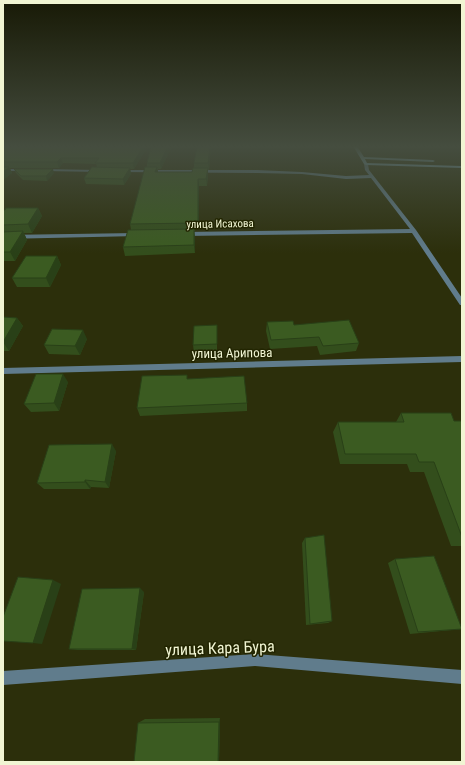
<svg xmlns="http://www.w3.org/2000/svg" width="465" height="765" viewBox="0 0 465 765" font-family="'Roboto Condensed',sans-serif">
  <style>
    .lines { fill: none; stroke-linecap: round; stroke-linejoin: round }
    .minor { fill: #607c8c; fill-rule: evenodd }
    .secondary { fill: #7caac3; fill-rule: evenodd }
    .wall { fill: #334e1c }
    .shaded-wall { fill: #294017 }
    .building { fill: #3b5b21; stroke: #294017 }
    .labels { text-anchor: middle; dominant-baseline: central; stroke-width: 3; stroke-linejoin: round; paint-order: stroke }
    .far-street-label { font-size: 11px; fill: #f1f5d3; stroke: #222501 }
    .street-label { font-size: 13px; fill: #f1f5d3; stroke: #222501 }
    .near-street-label { font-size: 16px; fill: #f1f5d3; stroke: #222501 }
  </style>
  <rect width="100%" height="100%" fill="#2c2f0b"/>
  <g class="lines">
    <g class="minor">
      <polygon points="366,163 368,164 369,170 416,230 462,298 462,305 460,305 412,233 184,236 181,234 184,232 410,229 371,178 346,179 302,174 257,173 120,172 118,171 120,170 257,170 302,172 346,176 369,175 365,170 364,164"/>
      <polygon points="3,169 24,169 26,170 24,171 3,171"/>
      <polygon points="42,169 100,170 102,171 100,172 44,171 42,170"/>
      <polygon points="136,233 139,235 138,236 3,239 3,235"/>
      <polygon points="462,356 462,362 3,374 3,368"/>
      <polygon points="255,654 462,670 462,684 255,666 3,685 3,671"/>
    </g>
    <polygon class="secondary" points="353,146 357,146 364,157 433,160 435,161 433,162 365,159 367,163 462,166 462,168 366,165 364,164"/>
  </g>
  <g class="wall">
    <polygon points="3,146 148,146 134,169 130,169 131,174 124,185 86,184 84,178 97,167 96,164 63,163 59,168 10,168 12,173 3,180"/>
    <polygon points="172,146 161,169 158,169 158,172 192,172 194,168 194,163 211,146 209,170 208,170 208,175 207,186 199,186 199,228 195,228 195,231 194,231 195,253 125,256 123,247 131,230 130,224 147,167 147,163"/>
    <polygon points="14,169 54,173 47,181 23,180 16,173"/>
    <polygon points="38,208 42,216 32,233 24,233 27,240 15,261 3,261 3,210"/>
    <polygon points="57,256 61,265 50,287 17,287 12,278"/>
    <polygon points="3,317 17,318 23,326 9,351 3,351"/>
    <polygon points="267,322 294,325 359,343 356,351 320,355 317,346 270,349 266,331"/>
    <polygon points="217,334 217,353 194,353 193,345"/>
    <polygon points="87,339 80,355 49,354 44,345"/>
    <polygon points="187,375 187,379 247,403 247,411 140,416 137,408"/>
    <polygon points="68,382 59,411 31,412 24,404"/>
    <polygon points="401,413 454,421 462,421 462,546 451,546 424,472 410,472 407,464 340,464 333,432 338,422 396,422"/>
    <polygon points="116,451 109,488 91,487 90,489 44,489 37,483"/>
    <polygon points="305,538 332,621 328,623 306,625 302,543"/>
    <polygon points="395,559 462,629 452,630 410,634 388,563"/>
    <polygon points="144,592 136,650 77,650 69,649"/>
    <polygon points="220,718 219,762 138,723 145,719"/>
  </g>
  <g class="shaded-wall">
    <polygon points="144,146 148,146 134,169 133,163"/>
    <polygon points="168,146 172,146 161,169 160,163"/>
    <polygon points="210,146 211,146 209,170 208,163"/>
    <polygon points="61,158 63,163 59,168 57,162"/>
    <polygon points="9,167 12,173 3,180 3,172"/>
    <polygon points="157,167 158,174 155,172"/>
    <polygon points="130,168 131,174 124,185 123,179"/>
    <polygon points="208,168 208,175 207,186 206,179"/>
    <polygon points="53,169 54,173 47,181 46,176"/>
    <polygon points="198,179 199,186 199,228 198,221"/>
    <polygon points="38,208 42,216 32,233 28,224"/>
    <polygon points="194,229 195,238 195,253 194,245"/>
    <polygon points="23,231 27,240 15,261 10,252"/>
    <polygon points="57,256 61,265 50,287 46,278"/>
    <polygon points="17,318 23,326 9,351 3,342"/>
    <polygon points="83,330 87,339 80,355 75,346"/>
    <polygon points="63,374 68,382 59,411 54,403"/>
    <polygon points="112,444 116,451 109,488 105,482"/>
    <polygon points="85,480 91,487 90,489 85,482"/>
    <polygon points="53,580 61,584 42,644 33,643"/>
    <polygon points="140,588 144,592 136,650 132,649"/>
    <polygon points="220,718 219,762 218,762 219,722"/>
  </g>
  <g class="building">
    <polygon points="3,146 144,146 133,163 95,163 99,158 61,158 57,162 3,162"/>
    <polygon points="151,146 168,146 160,163 147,163"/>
    <polygon points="197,146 210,146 208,163 194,163"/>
    <polygon points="3,167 9,167 3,172"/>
    <polygon points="92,167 130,168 123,179 84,178"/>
    <polygon points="145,167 157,167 155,172 192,172 193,168 208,168 206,179 198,179 198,221 194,221 194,223 130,224"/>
    <polygon points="14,169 53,169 46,176 21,176"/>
    <polygon points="6,208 38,208 28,224 3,225 3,210 5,210"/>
    <polygon points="194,229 194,245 123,247 128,230"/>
    <polygon points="23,231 10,252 3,252 3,232"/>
    <polygon points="26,256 57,256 46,278 12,278"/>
    <polygon points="3,317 17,318 3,342"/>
    <polygon points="349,320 359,343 323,346 319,337 271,340 267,322 293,321 294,325"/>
    <polygon points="217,325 217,344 193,345 194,326"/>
    <polygon points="52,329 83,330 75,346 44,345"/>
    <polygon points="36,374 63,374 54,403 24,404"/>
    <polygon points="187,375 187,379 244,376 247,403 137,408 142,376"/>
    <polygon points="401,413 451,413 454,421 462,421 462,537 434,462 419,462 416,454 345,454 338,422 404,422"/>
    <polygon points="112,444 105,482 85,480 85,482 37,483 49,445"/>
    <polygon points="324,535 332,621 310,624 305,538"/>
    <polygon points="434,556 462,629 418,632 395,559"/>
    <polygon points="18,577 53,580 33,643 3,641 3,617"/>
    <polygon points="140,588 132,649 69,649 82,589"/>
    <polygon points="219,722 218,762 134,762 138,723"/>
  </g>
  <linearGradient id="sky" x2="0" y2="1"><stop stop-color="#181a06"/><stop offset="0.58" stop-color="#454d3f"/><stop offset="1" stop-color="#454d3f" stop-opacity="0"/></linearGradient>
  <rect width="465" height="253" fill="url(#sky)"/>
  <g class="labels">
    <g class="far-street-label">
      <text transform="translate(220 224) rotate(-1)">улица Исахова</text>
    </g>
    <g class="street-label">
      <text transform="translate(232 353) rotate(-1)">улица Арипова</text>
    </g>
    <g class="near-street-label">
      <text transform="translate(220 648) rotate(-2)">улица Кара Бура</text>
    </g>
  </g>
  <rect width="465" height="765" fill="none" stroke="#f1f5d3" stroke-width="8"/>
</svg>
